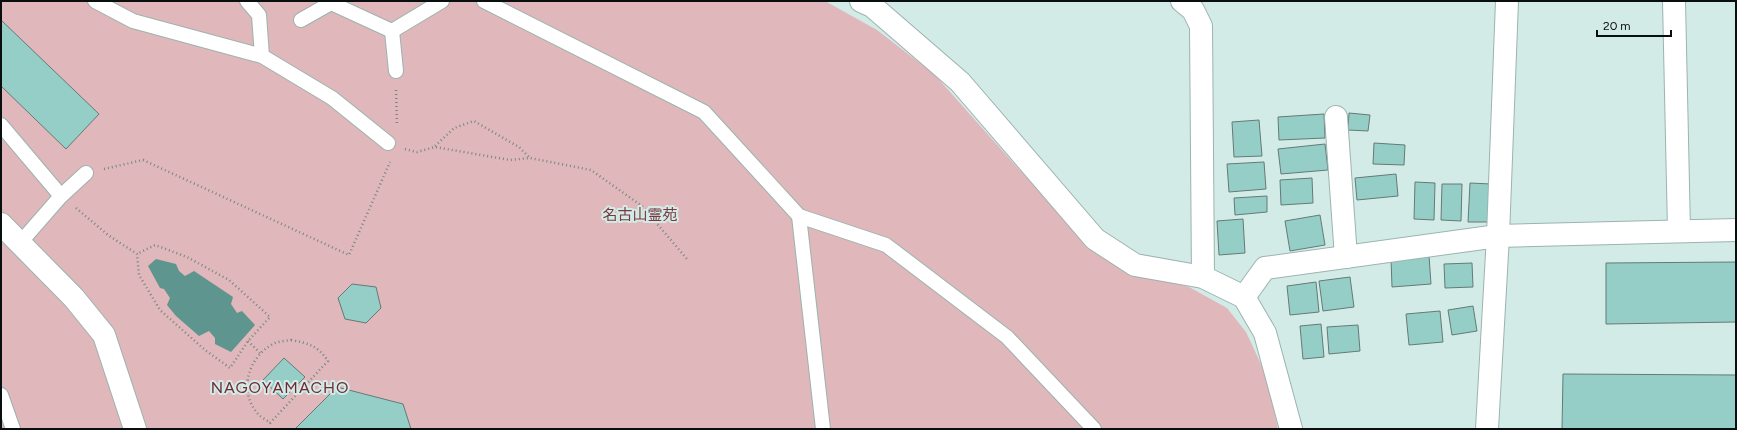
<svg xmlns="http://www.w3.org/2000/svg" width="1737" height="430" viewBox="0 0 1737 430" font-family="Figtree,'Noto Sans JP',sans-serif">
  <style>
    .green { fill: #e0b7ba }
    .water { fill: #5e958e }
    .building { fill: #95cec6; stroke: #657a77 }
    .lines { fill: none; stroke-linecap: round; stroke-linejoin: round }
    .lane-casing { stroke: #9cb3af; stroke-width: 16 }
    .street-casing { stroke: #9cb3af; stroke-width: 24 }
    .path { stroke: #768784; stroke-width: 2.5; stroke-dasharray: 1 3; stroke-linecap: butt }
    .lane { stroke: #fff; stroke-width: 14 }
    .street { stroke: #fff; stroke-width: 22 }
    .labels { text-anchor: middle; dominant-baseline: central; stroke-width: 4; stroke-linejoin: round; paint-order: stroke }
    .park-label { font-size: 15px; fill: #7a3942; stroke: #d3ebe7 }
    .neighbourhood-label { font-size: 16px; letter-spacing: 1px; fill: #702a35; stroke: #d3ebe7 }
  </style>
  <rect width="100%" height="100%" fill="#d3ebe7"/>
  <polygon class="green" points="1,1 825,1 877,30 934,74 1025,176 1121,270 1189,287 1227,308 1246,332 1266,375 1278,429 1,429"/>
  <polygon class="water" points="156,259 176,264 179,271 185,276 194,271 233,297 231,304 237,313 242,311 255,325 231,352 215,344 215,338 209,331 199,336 176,316 167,305 170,298 164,289 160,288 148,266"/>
  <g class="building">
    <polygon points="1,20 99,114 66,149 1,86"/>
    <polygon points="1349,113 1370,115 1368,131 1348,130"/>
    <polygon points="1324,114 1325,138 1279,140 1278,117"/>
    <polygon points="1259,120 1262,156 1234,157 1232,122"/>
    <polygon points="1374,143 1405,145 1404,165 1373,164"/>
    <polygon points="1325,144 1328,170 1281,174 1278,149"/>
    <polygon points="1264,162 1266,189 1229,192 1227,164"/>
    <polygon points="1396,174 1398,196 1357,200 1355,178"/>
    <polygon points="1312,178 1313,203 1281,205 1280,180"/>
    <polygon points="1415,182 1435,183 1434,220 1414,219"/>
    <polygon points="1470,183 1491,184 1490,222 1468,222"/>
    <polygon points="1442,184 1462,184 1461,221 1441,220"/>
    <polygon points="1267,196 1267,212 1235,215 1234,198"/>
    <polygon points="1320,215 1325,245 1290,251 1285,221"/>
    <polygon points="1243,219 1245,253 1219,255 1217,221"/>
    <polygon points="1429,256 1431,284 1392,287 1391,258"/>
    <polygon points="1736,262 1736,322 1606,324 1606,263"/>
    <polygon points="1472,263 1473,287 1445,288 1444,264"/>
    <polygon points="1350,277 1354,307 1323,311 1319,281"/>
    <polygon points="1316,282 1319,312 1290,315 1287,286"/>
    <polygon points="352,284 376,287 381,308 366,323 345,319 338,298"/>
    <polygon points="1473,306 1477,331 1452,335 1448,310"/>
    <polygon points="1440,311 1443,342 1409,345 1406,314"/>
    <polygon points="1321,324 1324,357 1303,359 1300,326"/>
    <polygon points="1358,325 1360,351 1329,354 1327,327"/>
    <polygon points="284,358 305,377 283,399 263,380"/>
    <polygon points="1563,374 1736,375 1736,429 1562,429"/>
    <polygon points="337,387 403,404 411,429 295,429"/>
  </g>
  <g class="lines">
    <defs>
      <g id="lane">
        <polyline points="95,1 133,21 262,56"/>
        <polyline points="247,1 259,15 262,56 332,98 388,143"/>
        <polyline points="332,1 331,3 392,31 442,1"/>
        <polyline points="484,1 704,112 799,216 886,245 1007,337 1094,429"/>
        <polyline points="301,20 331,3"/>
        <polyline points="392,31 396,71"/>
        <polyline points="1,125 61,196"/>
        <polyline points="799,216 823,429"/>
        <polyline points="20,243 61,196 86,173"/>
        <polyline points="1,395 13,429"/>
      </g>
      <g id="street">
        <polyline points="861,1 872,6 960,82 1095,239 1135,265 1203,277 1244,297 1265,333 1291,429"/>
        <polyline points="1182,1 1193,10 1201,26 1203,277"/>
        <polyline points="1674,1 1679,231"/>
        <polyline points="1336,117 1346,257"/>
        <polyline points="1,224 74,298 104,335 135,429"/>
        <polyline points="1244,297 1265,268 1498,236 1736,230"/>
        <polyline points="1487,429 1498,236 1507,1"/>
      </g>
    </defs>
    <use href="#lane" class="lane-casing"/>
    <use href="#street" class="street-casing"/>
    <g class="path">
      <polyline points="396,90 397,125"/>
      <polyline points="435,146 454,128 474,121 519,147 530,158"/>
      <polyline points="405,149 417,152 435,147 510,160 530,158 591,170 642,206 687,259"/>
      <polyline points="104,169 143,160 349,255 390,162"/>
      <polyline points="76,208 108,235 137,254 139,275 160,310 205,350 230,368 248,341 270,317 229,280 187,257 155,245 137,254"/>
      <path d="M291,340c17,3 27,6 37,21l-58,62c-3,-3 -8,-5 -11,-8 -21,-22 -12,-57 14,-71 5,-3 13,-3 18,-4z"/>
      <polyline points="248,341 260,353"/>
    </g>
    <use href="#lane" class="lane"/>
    <use href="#street" class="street"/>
  </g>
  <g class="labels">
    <g class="park-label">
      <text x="640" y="215">名古山霊苑</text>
    </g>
    <g class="neighbourhood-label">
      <text x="280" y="387">NAGOYAMACHO</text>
    </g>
  </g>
  <rect width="1737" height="430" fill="none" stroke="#080f0e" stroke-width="4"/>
  <path d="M1597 30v6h74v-6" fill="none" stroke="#080f0e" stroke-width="2"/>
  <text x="1603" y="30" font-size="12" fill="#080f0e" stroke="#d3ebe7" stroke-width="3" paint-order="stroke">20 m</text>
</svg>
